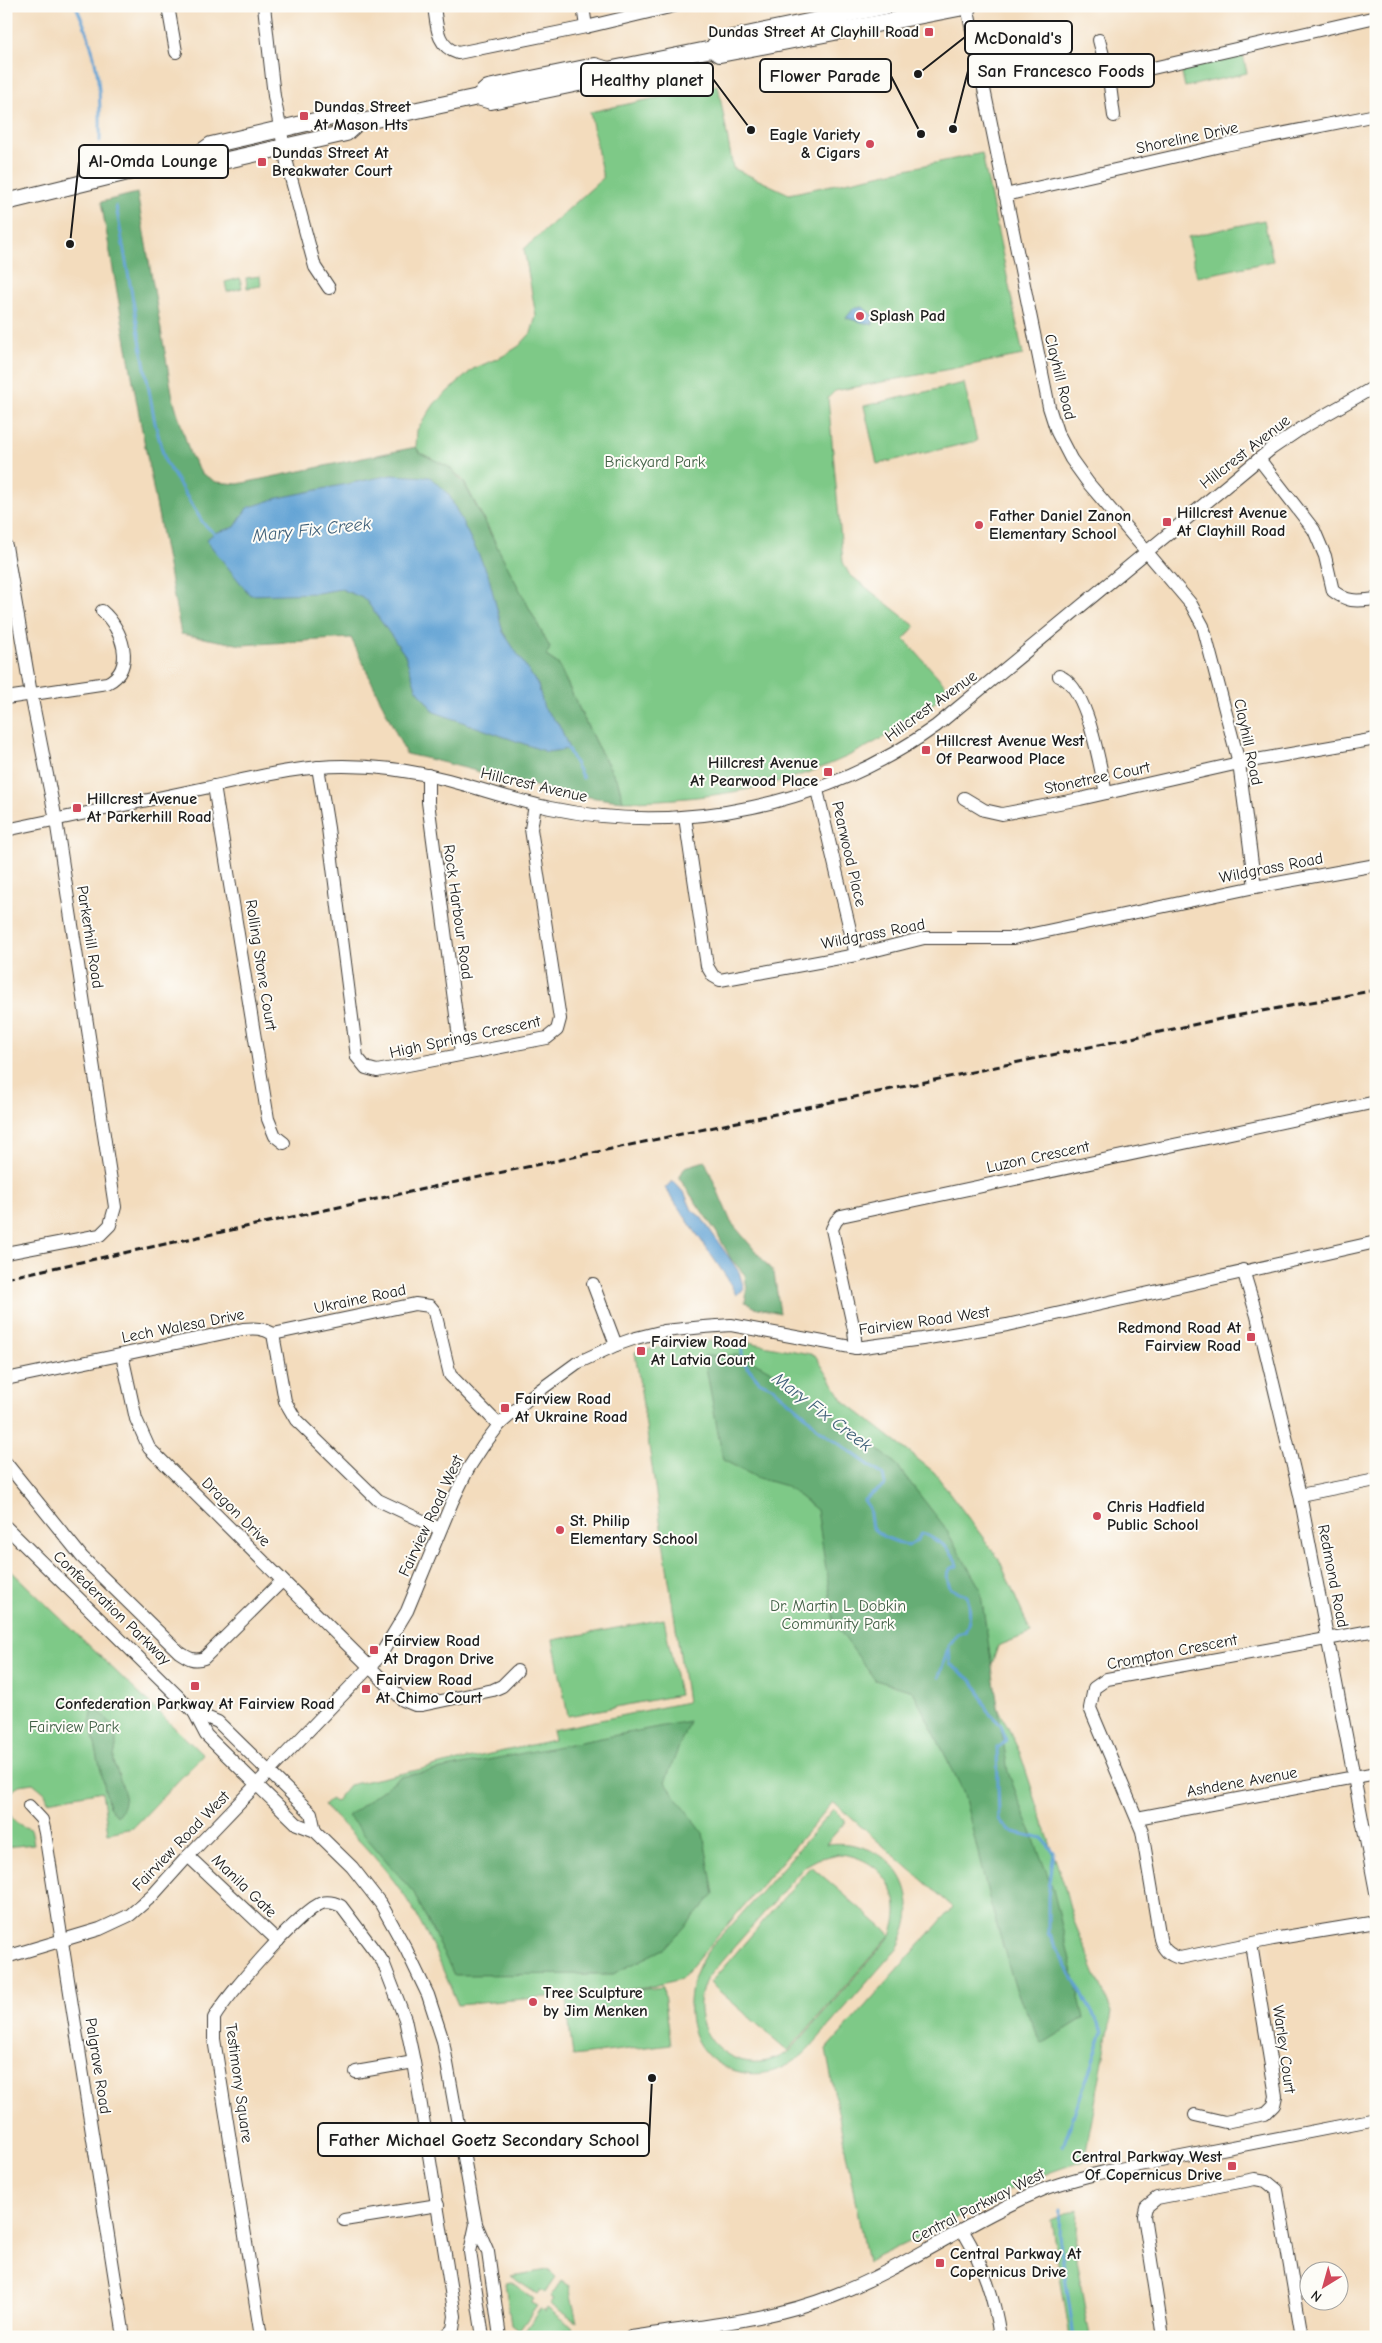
<svg xmlns="http://www.w3.org/2000/svg" width="1382" height="2343" viewBox="0 0 1382 2343" font-family="'Comic Neue',sans-serif">
  <style>
    .green { fill: #7ec987; stroke: #4d7252; fill-rule: evenodd }
    .forest { fill: #66ad74; stroke: #416448 }
    .water { fill: #61a2d4; stroke: #3e5f78 }
    .lines { fill: none; stroke-linecap: round; stroke-linejoin: round }
    .stream { stroke: #61a2d4; stroke-width: 3 }
    .minor-casing { stroke: #3c3934; stroke-width: 14 }
    .major-casing { stroke: #3c3934; stroke-width: 18 }
    .minor { stroke: #fff; stroke-width: 12 }
    .major { stroke: #fff; stroke-width: 16 }
    .rail { stroke: #1c1c1c; stroke-width: 3; stroke-dasharray: 8 4; stroke-linecap: butt }
    .poi-dot { fill: #d1495b; stroke: #fdfcf7; stroke-width: 2 }
    .labels { text-anchor: middle; dominant-baseline: central; stroke-width: 4; stroke-linejoin: round; paint-order: stroke }
    .poi-label { font-size: 16px; font-weight: bold; fill: #1c1c1c; stroke: #fdfcf7; text-anchor: start }
    .street-label { font-size: 16px; fill: #1c1c1c; stroke: #fdfcf7 }
    .park-label { font-size: 16px; fill: #436147; stroke: #fdfcf7 }
    .water-label { font-size: 18px; font-style: italic; fill: #3e5f78; stroke: #fdfcf7 }
    .leader { fill: none; stroke: #1c1c1c; stroke-width: 2 }
    .callout-dot { fill: #1c1c1c; stroke: #fdfcf7; stroke-width: 2 }
    .callout { fill: #fdfcf7; stroke: #1c1c1c; stroke-width: 2 }
    .callout-label { font-size: 18px; text-anchor: middle; font-weight: bold; fill: #1c1c1c }
  </style>
  <rect width="100%" height="100%" fill="#fdfcf7"/>
  <filter id="ink" filterUnits="userSpaceOnUse"><feTurbulence type="fractalNoise" baseFrequency=".02" numOctaves="2"/><feDisplacementMap in="SourceGraphic" scale="10" xChannelSelector="R" yChannelSelector="G"/><feConvolveMatrix kernelMatrix="1 2 1 2 8 2 1 2 1" color-interpolation-filters="sRGB"/></filter>
  <filter id="wash" filterUnits="userSpaceOnUse"><feTurbulence type="fractalNoise" baseFrequency=".0096" numOctaves="4" result="noise"/><feDisplacementMap in="SourceGraphic" scale="20" xChannelSelector="R" yChannelSelector="G"/><feGaussianBlur stdDeviation="1.12" result="paint"/><feColorMatrix in="noise" values="0 0 0 0 0 0 0 0 0 0 0 0 0 0 0 0 0 1.4 0 .05"/><feComposite in="paint" operator="in"/></filter>
  <g filter="url(#wash)">
    <rect width="100%" height="100%" fill="#f3dcbd"/>
    <g class="green">
      <polygon points="1242,50 1247,73 1185,87 1180,65"/>
      <path d="M718,85l15,83 56,26 193,-41 41,202 -188,36 -7,7 15,164 6,12 66,52 -11,13 46,51c-99,83 -200,110 -327,111l-5,-19 -22,-38 -38,-80 -12,-8 -56,-125 -27,-51 -14,-13 -29,-14 -4,-6 1,-17 18,-27 38,-34 30,-13 16,-10 12,-13 5,-17 -12,-67 79,-71 -13,-66z"/>
      <polygon points="1264,220 1273,261 1197,277 1188,237"/>
      <polygon points="260,276 261,286 247,288 246,278"/>
      <polygon points="240,278 242,288 227,292 225,282"/>
      <polygon points="964,383 977,441 877,464 864,406"/>
      <path d="M705,1341l43,1 67,13 29,46 90,71 65,87 32,74 -33,13 -12,36 34,71 44,132 9,34 39,94 -28,148c-45,13 -77,30 -118,52 -32,17 -66,33 -99,49l-41,-212 127,-143 -120,-105 -152,177 -35,9 -188,17c-14,-32 -26,-64 -44,-94 -23,-40 -57,-73 -90,-105l6,-7 5,3 14,-17 205,-45 -2,-10 135,-28 -52,-350 34,-7z"/>
      <path d="M6,1566l197,189 -70,73 -25,5 -6,-42 -54,10 -3,-8 -12,-10 -14,2 -11,11c-2,19 5,28 23,33l3,15 -28,3z"/>
      <polygon points="664,1619 679,1695 568,1716 553,1640"/>
      <path d="M833,1809l13,12 -20,23c62,-7 104,45 72,103l-90,103c-18,18 -42,28 -68,22 -54,-12 -60,-68 -39,-110 8,-16 26,-31 37,-44 32,-36 64,-72 95,-109zM838,1854c42,2 70,41 53,81l-80,-69 -101,117 78,68 102,-116 -2,4 -98,112c-51,35 -111,-18 -83,-73l98,-112 13,-7z"/>
      <polygon points="663,1987 671,2044 573,2056 566,1999"/>
      <polygon points="1078,2209 1076,2259 1090,2337 1070,2337 1051,2220"/>
      <polygon points="548,2270 556,2277 545,2293 540,2290 537,2294 510,2276"/>
      <polygon points="561,2281 569,2286 577,2322 550,2304 554,2299 550,2297"/>
      <polygon points="511,2282 534,2299 531,2303 537,2306 519,2331 511,2325 505,2283"/>
      <polygon points="547,2308 572,2326 573,2329 526,2336 523,2334 540,2309 545,2312"/>
    </g>
    <g class="forest">
      <path d="M137,193l36,205 17,56 11,19 15,9 22,2 178,-37 4,6 29,14 15,16 86,165 -4,8 12,8 38,80 22,38 5,19c-75,-6 -144,-32 -217,-47l-55,-116 -109,7 -61,-11 -44,-230 -36,-202z"/>
      <polygon points="705,1161 731,1222 774,1273 780,1313 754,1307 745,1302 747,1290 745,1275 731,1259 717,1233 679,1178 685,1167"/>
      <polygon points="742,1355 791,1382 894,1462 944,1526 980,1588 1008,1772 1053,1889 1084,2018 1042,2044 1016,1990 990,1902 963,1791 913,1691 875,1680 834,1623 817,1510 786,1486 758,1478 723,1460 704,1356"/>
      <path d="M93,1708c13,7 23,18 23,34 1,7 -3,13 -2,19 5,22 19,35 3,55l-8,-9 -19,-85z"/>
      <polygon points="689,1721 665,1782 703,1833 714,1894 666,1948 613,1974 454,1975 414,1893 348,1816 400,1777"/>
    </g>
    <g class="water">
      <polygon points="863,307 873,316 873,325 846,318 854,308"/>
      <polygon points="391,475 430,477 449,495 488,574 503,632 538,685 544,708 560,726 569,749 547,752 434,712 416,688 405,655 365,599 341,589 318,593 250,595 206,540 214,533 235,527 247,508 278,498"/>
      <polygon points="673,1181 685,1194 692,1210 701,1217 739,1272 744,1289 736,1295 727,1278 665,1188"/>
    </g>
    <g class="lines">
      <g class="stream">
        <path d="M76,6c23,49 25,82 24,135"/>
        <polyline points="116,206 155,423 165,461 203,523 216,535"/>
        <polyline points="567,748 583,778"/>
        <path d="M742,1347v13l17,21 13,6 32,27 13,14 66,47 2,10 -21,15 5,8 3,20 12,9 24,9 9,-6 5,-7c16,8 32,15 35,33l-7,3 -3,8 3,11 17,8c4,13 4,24 -2,36l-8,2 -8,12 1,18 20,15 9,11 8,21 14,14 5,16 -9,7 2,71 10,12 34,8 11,13 -6,44v37l55,99 -40,114"/>
        <polyline points="939,1677 948,1649"/>
        <polyline points="1060,2210 1059,2235 1074,2337"/>
      </g>
    </g>
  </g>
  <g filter="url(#ink)">
    <g class="lines">
      <defs>
        <g id="minor">
          <polyline points="168,6 176,52"/>
          <polyline points="264,6 274,96 287,163 315,267 329,288"/>
          <path d="M434,6c3,20 2,40 24,47l128,-26 88,-21"/>
          <polyline points="583,6 586,27"/>
          <polyline points="967,6 1049,407 1057,432 1071,459 1089,484 1191,604 1203,626 1239,763 1255,887"/>
          <polyline points="1099,40 1109,78 1114,116"/>
          <polyline points="1109,78 1376,17"/>
          <polyline points="1005,195 1225,145 1376,115"/>
          <path d="M1259,459l55,71 11,26 8,35c16,12 23,10 43,8"/>
          <polyline points="6,546 31,694 56,820 115,1207 110,1225 100,1235 6,1253"/>
          <path d="M1059,676c29,10 40,88 47,117"/>
          <path d="M6,698l101,-15c30,-14 15,-55 -5,-72"/>
          <polyline points="318,767 328,828 357,1057 366,1068 377,1071 547,1038 557,1030 560,1019 531,829 535,805"/>
          <polyline points="428,775 428,802 461,1053"/>
          <polyline points="214,786 268,1119 275,1136 284,1143"/>
          <polyline points="817,790 856,955"/>
          <polyline points="964,798 984,810 1002,814 1080,799 1239,763 1376,739"/>
          <polyline points="685,817 707,966 713,976 720,980 856,955 924,938 1014,938 1255,887 1376,865"/>
          <path d="M6,830c66,-14 133,-28 199,-42 45,-9 92,-22 138,-22 35,0 71,5 105,14 34,9 68,21 102,28 134,28 276,-3 386,-82l335,-277 31,-21 74,-42"/>
          <polyline points="1243,1270 1257,1316 1300,1495 1376,1892"/>
          <polyline points="593,1284 616,1345"/>
          <polyline points="273,1334 415,1304 430,1306 435,1312 450,1375 499,1425"/>
          <polyline points="856,1348 854,1330 832,1229 836,1221 841,1216 1376,1102"/>
          <polyline points="122,1355 136,1419 149,1448 403,1700 415,1705 422,1705 493,1690 502,1686 517,1671"/>
          <path d="M6,1379l237,-50c12,-1 20,-1 30,5l12,67 11,19 82,80 62,29"/>
          <path d="M6,1463l76,94 97,95c9,6 15,10 25,6l78,-77"/>
          <polyline points="1300,1495 1376,1480"/>
          <polyline points="6,1527 194,1712 206,1735 297,1824 315,1831 352,1867 381,1904 406,1949 428,1995 443,2041 476,2224 488,2252 500,2337"/>
          <path d="M1376,1630l-269,49 -13,9 -4,20 52,123 18,108c3,11 9,16 20,19l93,-19 103,-17"/>
          <polyline points="194,1712 218,1722 311,1813 315,1831"/>
          <polyline points="29,1806 42,1820 45,1833 124,2337"/>
          <polyline points="1137,1818 1376,1773"/>
          <polyline points="188,1856 278,1941"/>
          <polyline points="6,1957 100,1929 130,1915 152,1896 188,1856 380,1656 407,1611 452,1502 468,1469 483,1446 499,1425 529,1398 577,1363 616,1345 636,1338 664,1331 704,1327 731,1325 856,1348 922,1339 1007,1325 1376,1242"/>
          <polyline points="356,2072 414,2062"/>
          <polyline points="1195,2115 1225,2122 1265,2114 1274,2105 1276,2096 1251,1944"/>
          <polyline points="344,2220 438,2205"/>
          <polyline points="476,2224 470,2252 483,2337"/>
          <path d="M963,2231c21,35 31,66 37,106"/>
          <path d="M261,2337l-47,-298v-21c12,-22 87,-108 108,-115 7,-2 13,0 19,3l42,56 22,57 9,43 41,254 -2,13 -8,8"/>
          <path d="M631,2337c67,-11 138,-16 201,-41 73,-28 138,-76 210,-106 21,-8 41,-13 62,-18l272,-53"/>
          <polyline points="1163,2337 1144,2216 1146,2207 1157,2198 1255,2179 1266,2181 1277,2190 1302,2337"/>
        </g>
        <g id="major">
          <polyline points="712,49 720,54 969,6"/>
          <polyline points="478,97 488,88 595,66 608,70 712,49 718,41 885,6"/>
          <polyline points="197,155 214,163 346,133 357,123 478,97 491,101 598,79 608,70"/>
          <polyline points="6,202 197,155 211,145 341,115 357,123"/>
        </g>
      </defs>
      <use href="#minor" class="minor-casing"/>
      <use href="#major" class="major-casing"/>
      <use href="#minor" class="minor"/>
      <use href="#major" class="major"/>
      <polyline class="rail" points="6,1278 1230,1017 1376,990"/>
    </g>
  </g>
  <g class="poi-dot">
    <rect x="924" y="27" width="10" height="10" rx="2.5"/>
    <rect x="299" y="111" width="10" height="10" rx="2.5"/>
    <circle cx="870" cy="144" r="5"/>
    <rect x="257" y="157" width="10" height="10" rx="2.5"/>
    <circle cx="860" cy="316" r="5"/>
    <rect x="1162" y="517" width="10" height="10" rx="2.5"/>
    <circle cx="979" cy="525" r="5"/>
    <rect x="921" y="745" width="10" height="10" rx="2.5"/>
    <rect x="823" y="767" width="10" height="10" rx="2.5"/>
    <rect x="72" y="803" width="10" height="10" rx="2.5"/>
    <rect x="1246" y="1332" width="10" height="10" rx="2.5"/>
    <rect x="636" y="1346" width="10" height="10" rx="2.5"/>
    <rect x="500" y="1403" width="10" height="10" rx="2.5"/>
    <circle cx="1097" cy="1516" r="5"/>
    <circle cx="560" cy="1530" r="5"/>
    <rect x="369" y="1645" width="10" height="10" rx="2.5"/>
    <rect x="190" y="1681" width="10" height="10" rx="2.5"/>
    <rect x="361" y="1684" width="10" height="10" rx="2.5"/>
    <circle cx="533" cy="2002" r="5"/>
    <rect x="1227" y="2161" width="10" height="10" rx="2.5"/>
    <rect x="935" y="2258" width="10" height="10" rx="2.5"/>
  </g>
  <g class="labels">
    <g class="poi-label">
      <text x="919" y="32" text-anchor="end">Dundas Street At Clayhill Road</text>
      <text x="314" y="107">Dundas Street<tspan x="314" dy="18">At Mason Hts</tspan></text>
      <text x="860" y="135" text-anchor="end">Eagle Variety<tspan x="860" dy="18">&amp; Cigars</tspan></text>
      <text x="272" y="153">Dundas Street At<tspan x="272" dy="18">Breakwater Court</tspan></text>
      <text x="870" y="316">Splash Pad</text>
      <text x="1177" y="513">Hillcrest Avenue<tspan x="1177" dy="18">At Clayhill Road</tspan></text>
      <text x="989" y="516">Father Daniel Zanon<tspan x="989" dy="18">Elementary School</tspan></text>
      <text x="936" y="741">Hillcrest Avenue West<tspan x="936" dy="18">Of Pearwood Place</tspan></text>
      <text x="818" y="763" text-anchor="end">Hillcrest Avenue<tspan x="818" dy="18">At Pearwood Place</tspan></text>
      <text x="87" y="799">Hillcrest Avenue<tspan x="87" dy="18">At Parkerhill Road</tspan></text>
      <text x="1241" y="1328" text-anchor="end">Redmond Road At<tspan x="1241" dy="18">Fairview Road</tspan></text>
      <text x="651" y="1342">Fairview Road<tspan x="651" dy="18">At Latvia Court</tspan></text>
      <text x="515" y="1399">Fairview Road<tspan x="515" dy="18">At Ukraine Road</tspan></text>
      <text x="1107" y="1507">Chris Hadfield<tspan x="1107" dy="18">Public School</tspan></text>
      <text x="570" y="1521">St. Philip<tspan x="570" dy="18">Elementary School</tspan></text>
      <text x="384" y="1641">Fairview Road<tspan x="384" dy="18">At Dragon Drive</tspan></text>
      <text x="376" y="1680">Fairview Road<tspan x="376" dy="18">At Chimo Court</tspan></text>
      <text x="195" y="1704" text-anchor="middle">Confederation Parkway At Fairview Road</text>
      <text x="543" y="1993">Tree Sculpture<tspan x="543" dy="18">by Jim Menken</tspan></text>
      <text x="1222" y="2157" text-anchor="end">Central Parkway West<tspan x="1222" dy="18">Of Copernicus Drive</tspan></text>
      <text x="950" y="2254">Central Parkway At<tspan x="950" dy="18">Copernicus Drive</tspan></text>
    </g>
    <g class="street-label">
      <text transform="translate(1187 138) rotate(-12)">Shoreline Drive</text>
      <text transform="translate(1060 377) rotate(76)">Clayhill Road</text>
      <text transform="translate(1245 452) rotate(-38)">Hillcrest Avenue</text>
      <text transform="translate(931 706) rotate(-36)">Hillcrest Avenue</text>
      <text transform="translate(1248 742) rotate(78)">Clayhill Road</text>
      <text transform="translate(1097 778) rotate(-12)">Stonetree Court</text>
      <text transform="translate(534 785) rotate(13)">Hillcrest Avenue</text>
      <text transform="translate(849 854) rotate(77)">Pearwood Place</text>
      <text transform="translate(1271 868) rotate(-11)">Wildgrass Road</text>
      <text transform="translate(458 912) rotate(82)">Rock Harbour Road</text>
      <text transform="translate(873 934) rotate(-11)">Wildgrass Road</text>
      <text transform="translate(90 937) rotate(81)">Parkerhill Road</text>
      <text transform="translate(261 965) rotate(81)">Rolling Stone Court</text>
      <text transform="translate(465 1037) rotate(-12)">High Springs Crescent</text>
      <text transform="translate(1038 1157) rotate(-12)">Luzon Crescent</text>
      <text transform="translate(360 1299) rotate(-12)">Ukraine Road</text>
      <text transform="translate(924 1321) rotate(-8)">Fairview Road West</text>
      <text transform="translate(183 1326) rotate(-11)">Lech Walesa Drive</text>
      <text transform="translate(236 1512) rotate(45)">Dragon Drive</text>
      <text transform="translate(431 1516) rotate(-65)">Fairview Road West</text>
      <text transform="translate(1333 1576) rotate(79)">Redmond Road</text>
      <text transform="translate(112 1608) rotate(44)">Confederation Parkway</text>
      <text transform="translate(1172 1652) rotate(-11)">Crompton Crescent</text>
      <text transform="translate(1242 1782) rotate(-10)">Ashdene Avenue</text>
      <text transform="translate(181 1841) rotate(-46)">Fairview Road West</text>
      <text transform="translate(244 1886) rotate(44)">Manila Gate</text>
      <text transform="translate(1284 2049) rotate(82)">Warley Court</text>
      <text transform="translate(98 2066) rotate(81)">Palgrave Road</text>
      <text transform="translate(239 2083) rotate(82)">Testimony Square</text>
      <text transform="translate(978 2206) rotate(-27)">Central Parkway West</text>
    </g>
    <g class="park-label">
      <text x="655" y="462">Brickyard Park</text>
      <text x="838" y="1606">Dr. Martin L. Dobkin<tspan x="838" dy="18">Community Park</tspan></text>
      <text x="74" y="1727">Fairview Park</text>
    </g>
    <g class="water-label">
      <text transform="translate(312 530) rotate(-6)">Mary Fix Creek</text>
      <text transform="translate(822 1412) rotate(37)">Mary Fix Creek</text>
    </g>
  </g>
  <path class="leader" d="M918 74L965 37M953 129L968 71M921 134L891 76M751 130L713 79M70 244L79 161M652 2078L649 2140"/>
  <g class="callout-dot">
    <circle cx="918" cy="74" r="5"/>
    <circle cx="953" cy="129" r="5"/>
    <circle cx="921" cy="134" r="5"/>
    <circle cx="751" cy="130" r="5"/>
    <circle cx="70" cy="244" r="5"/>
    <circle cx="652" cy="2078" r="5"/>
  </g>
  <g class="callout">
    <rect x="965" y="21" width="107" height="33" rx="5"/>
    <rect x="968" y="54" width="186" height="33" rx="5"/>
    <rect x="760" y="59" width="131" height="33" rx="5"/>
    <rect x="581" y="63" width="132" height="33" rx="5"/>
    <rect x="79" y="145" width="149" height="33" rx="5"/>
    <rect x="318" y="2123" width="331" height="33" rx="5"/>
  </g>
  <g class="callout-label">
    <text x="1018" y="44">McDonald's</text>
    <text x="1061" y="77">San Francesco Foods</text>
    <text x="825" y="82">Flower Parade</text>
    <text x="647" y="86">Healthy planet</text>
    <text x="153" y="167">Al-Omda Lounge</text>
    <text x="484" y="2146">Father Michael Goetz Secondary School</text>
  </g>
  <rect width="1382" height="2343" fill="none" stroke="#fdfcf7" stroke-width="25"/>
  <g transform="translate(1324 2286) rotate(217)"><circle r="24" fill="#fdfcf7" stroke="#a3a29f"/>
  <path d="M0-4L9 19L0 12L-9 19Z" fill="#d1495b"/>
  <text y="-8" font-size="14" font-weight="bold" text-anchor="middle" fill="#1c1c1c">N</text>
  </g>
</svg>
